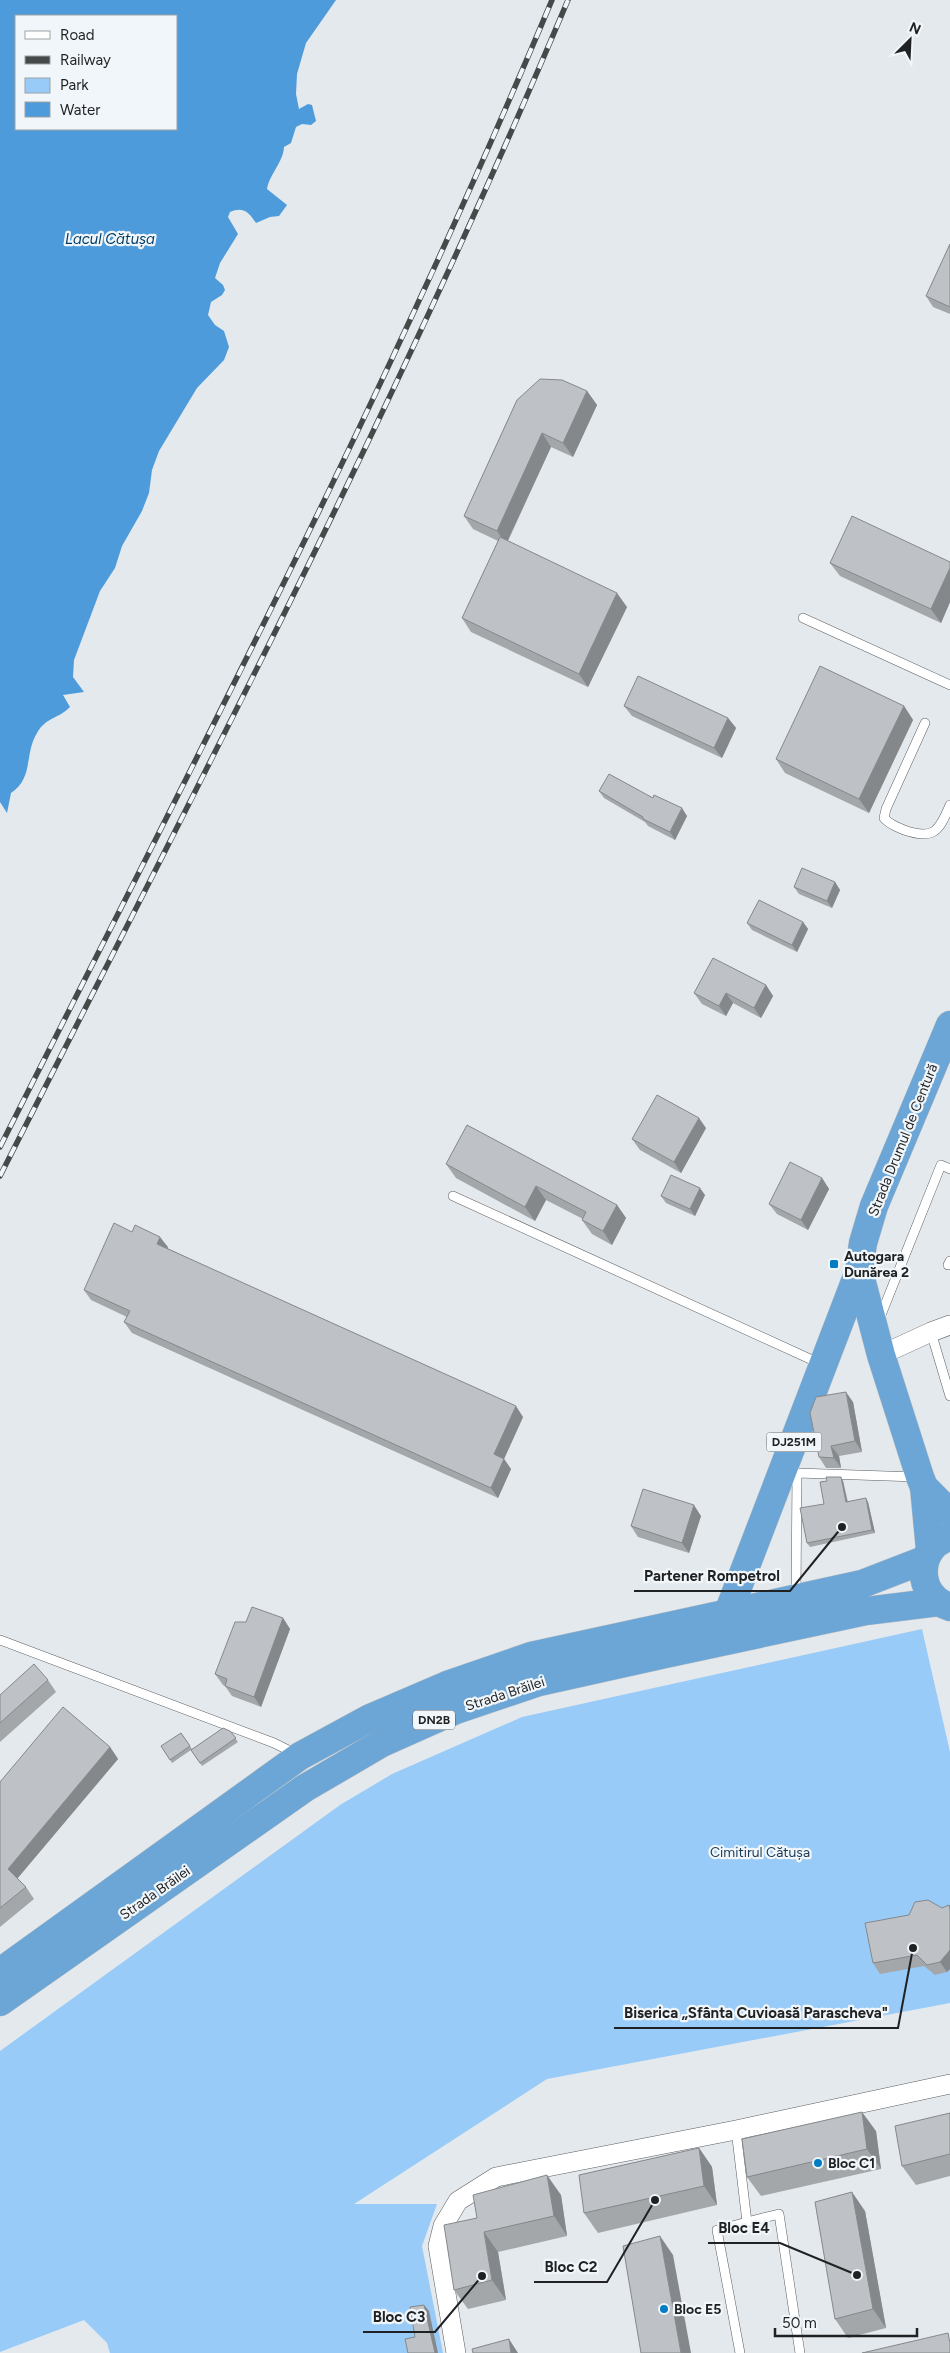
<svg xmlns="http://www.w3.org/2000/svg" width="950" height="2353" viewBox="0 0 950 2353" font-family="Figtree,sans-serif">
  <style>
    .green { fill: #98cbf7 }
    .water { fill: #4d9bdb; fill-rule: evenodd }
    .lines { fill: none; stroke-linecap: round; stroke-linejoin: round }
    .service-casing { stroke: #5b5e62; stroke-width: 10 }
    .minor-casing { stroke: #5b5e62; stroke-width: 20 }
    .trunk-casing { stroke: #c5c5c6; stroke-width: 29 }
    .service { stroke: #fff; stroke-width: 9 }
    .minor { stroke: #fff; stroke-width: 19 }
    .trunk { stroke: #6ba6d6; stroke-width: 28 }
    .rail-casing { stroke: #46494a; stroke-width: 5.5 }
    .rail { stroke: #f1f6fa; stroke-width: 4; stroke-dasharray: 11; stroke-linecap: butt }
    .wall { fill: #a3a7aa }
    .shaded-wall { fill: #85888b }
    .building { fill: #bec2c6; stroke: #85888b }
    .poi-dot { fill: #017cc5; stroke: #f1f6fa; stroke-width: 2 }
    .labels { text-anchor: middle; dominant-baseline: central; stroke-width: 4.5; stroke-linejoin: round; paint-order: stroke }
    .shield { fill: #f1f6fa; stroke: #5e6163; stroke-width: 1 }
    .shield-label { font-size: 12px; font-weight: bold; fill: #1f2122 }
    .street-label { font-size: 14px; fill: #1f2122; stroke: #f1f6fa }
    .poi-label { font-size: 14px; font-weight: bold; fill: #1f2122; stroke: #f1f6fa; text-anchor: start }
    .park-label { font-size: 14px; fill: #193a55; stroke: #f1f6fa }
    .water-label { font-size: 15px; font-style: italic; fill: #003e67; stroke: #f1f6fa }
    .leader { fill: none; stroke: #1f2122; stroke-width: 2 }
    .callout-dot { fill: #1f2122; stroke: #f1f6fa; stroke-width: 2 }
    .callout-label { font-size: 15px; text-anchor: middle; font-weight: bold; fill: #1f2122; stroke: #f1f6fa; stroke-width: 4.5; stroke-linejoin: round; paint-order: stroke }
  </style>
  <rect width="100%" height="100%" fill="#e4e9ed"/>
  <polygon class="green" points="922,1629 950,1752 950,2003 547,2079 354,2204 437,2204 422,2246 443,2353 110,2353 107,2343 84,2320 0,2352 0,2051 340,1805 392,1774 522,1717"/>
  <path class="water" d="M0,0h336l-30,43 -9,31 -1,20 3,15 9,-5 4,1 4,16 -5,4 -9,-1 -6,3 -5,16 -7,4c-1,16 -14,26 -17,42l20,16 -8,11 -9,1 -14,6c-7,-11 -13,-17 -26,-11l-2,5 10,17 -18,29 -5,15 8,7 2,5 -3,5 -11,7 -3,13 7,10 9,6 5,16 -5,13 -27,28 -38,63 -7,19 -3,23 -7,18 -20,35 -7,22 -15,23 -26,69 -1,17 11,15 -21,3 7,12c-12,12 -24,10 -33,26 -13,21 -3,45 -26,60l-4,20 -7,-11zM176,16v113h-160v-113z"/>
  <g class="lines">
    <defs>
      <g id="service">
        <polyline points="803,618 950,685"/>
        <path d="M925,723l-39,86 -2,9c6,7 12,8 20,12 29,10 35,2 46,-25"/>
        <polyline points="453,1196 821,1364"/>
        <polyline points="948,1265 950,1261"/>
        <polyline points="879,1320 941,1165 950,1169"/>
        <polyline points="931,1332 950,1396"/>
        <polyline points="796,1595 797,1473 917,1477"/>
        <polyline points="0,1640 274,1743 296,1754"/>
        <polyline points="736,2130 747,2222 717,2230 740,2353"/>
        <polyline points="747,2222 779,2214 800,2353"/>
      </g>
      <g id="minor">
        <polyline points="881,1355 931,1332 950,1325"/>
        <polyline points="456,2353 438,2246 443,2226 458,2201 496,2177 736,2130 950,2084"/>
      </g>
      <g id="trunk">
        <polyline points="950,1025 874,1206 863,1243 859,1271 881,1355 920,1477 924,1487 950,1513"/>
        <polyline points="924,1487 930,1550"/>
        <path d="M950,1537c-35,9 -35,60 0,70"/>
        <polyline points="728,1613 859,1271"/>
        <polyline points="0,1972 300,1756 370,1718 447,1685 531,1656 862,1584 924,1560"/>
        <polyline points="0,2002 305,1788 382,1743 456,1710 539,1682 665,1654 866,1611 939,1602"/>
      </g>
    </defs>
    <use href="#service" class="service-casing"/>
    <use href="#minor" class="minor-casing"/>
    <use href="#trunk" class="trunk-casing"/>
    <use href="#service" class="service"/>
    <use href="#minor" class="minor"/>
    <use href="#trunk" class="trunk"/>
    <defs>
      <g id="rail">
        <path d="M0,1147c191,-379 388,-755 552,-1147"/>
        <path d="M0,1176c197,-389 399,-774 568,-1176"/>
      </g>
    </defs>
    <use href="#rail" class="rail-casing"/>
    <use href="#rail" class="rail"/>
  </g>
  <g class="wall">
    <polygon points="950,244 950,314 933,307 926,296"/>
    <polygon points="587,391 597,405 573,457 551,447 508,541 627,607 588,687 471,632 462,618 498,541 473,529 464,516 517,400"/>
    <polygon points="950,562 950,602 941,623 840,576 830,563"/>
    <polygon points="624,706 728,718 736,728 722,758 632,716"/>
    <polygon points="904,706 913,720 869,813 785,773 776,759"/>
    <polygon points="599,791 653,798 687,816 675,840 648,826 645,822 604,798"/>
    <polygon points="835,882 840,890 832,908 799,894 794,887"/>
    <polygon points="803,922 808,929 797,952 752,930 747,923"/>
    <polygon points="766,985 773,996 761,1018 733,1003 726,1016 702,1004 694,993"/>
    <polygon points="706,1128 681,1173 640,1150 632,1139"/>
    <polygon points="446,1164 617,1205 626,1218 612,1245 592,1234 582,1220 583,1219 546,1200 535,1221 456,1178"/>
    <polygon points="822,1178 829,1189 808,1230 777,1214 769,1204"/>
    <polygon points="705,1195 695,1216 666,1203 661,1196"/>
    <polygon points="168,1247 167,1248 523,1417 504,1459 511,1469 498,1498 132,1333 124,1322 127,1317 91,1300 84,1290"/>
    <polygon points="853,1402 862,1452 839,1456 841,1468 826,1468 819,1457"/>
    <polygon points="843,1481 848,1502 868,1502 875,1533 810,1547 807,1543 824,1504"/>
    <polygon points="701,1516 689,1553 638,1537 631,1526"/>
    <polygon points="283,1618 290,1629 261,1707 232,1696 225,1686 223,1685 215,1674 246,1622"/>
    <polygon points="48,1680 56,1692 0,1742 0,1695"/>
    <polygon points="230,1731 238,1742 202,1766 191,1750 172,1763 161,1746 181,1733 192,1749"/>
    <polygon points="110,1747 118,1759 17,1879 26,1887 34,1899 0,1927 0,1782"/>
    <polygon points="949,1905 950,1907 950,1969 947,1972 935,1975 924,1966 880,1974 873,1963 942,1908"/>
    <polygon points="950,2113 950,2176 916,2185 902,2166"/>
    <polygon points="876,2131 881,2169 761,2196 747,2177"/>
    <polygon points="699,2148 712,2167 717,2205 598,2233 584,2213"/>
    <polygon points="561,2195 567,2236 498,2252 506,2300 468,2309 454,2290 477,2218"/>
    <polygon points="865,2211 886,2328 848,2338 835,2319"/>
  </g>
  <g class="shaded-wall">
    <polygon points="587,391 597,405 573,457 563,443"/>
    <polygon points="542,433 551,447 506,544 497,531"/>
    <polygon points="950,568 950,602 941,623 931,609"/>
    <polygon points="617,593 627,607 588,687 579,674"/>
    <polygon points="904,706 913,720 869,813 859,799"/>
    <polygon points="728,718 736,728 722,758 714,748"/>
    <polygon points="682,808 687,816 675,840 670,832"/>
    <polygon points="835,882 840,890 832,908 827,901"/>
    <polygon points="803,922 808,929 797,952 792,945"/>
    <polygon points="766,985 773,996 761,1018 754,1008"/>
    <polygon points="726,993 733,1003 726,1016 719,1006"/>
    <polygon points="699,1118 706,1128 681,1173 674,1162"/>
    <polygon points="822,1178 829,1189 808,1230 801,1220"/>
    <polygon points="536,1186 546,1200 535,1221 525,1207"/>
    <polygon points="700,1188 705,1195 695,1216 690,1209"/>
    <polygon points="617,1205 626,1218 612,1245 603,1231"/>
    <polygon points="160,1237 168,1247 165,1254 157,1244"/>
    <polygon points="846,1392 853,1402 862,1452 855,1441"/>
    <polygon points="516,1406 523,1417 504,1459 511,1469 498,1498 491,1488 494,1454"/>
    <polygon points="831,1446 839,1456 841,1468 834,1458"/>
    <polygon points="841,1477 843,1481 848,1506 846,1502"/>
    <polygon points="866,1498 868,1502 875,1533 872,1530"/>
    <polygon points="694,1505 701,1516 689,1553 682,1543"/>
    <polygon points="283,1618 290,1629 261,1707 254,1697"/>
    <polygon points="110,1747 118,1759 16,1880 8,1869"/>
    <polygon points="950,1950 950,1969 947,1972 940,1962"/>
    <polygon points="862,2112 876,2131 881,2169 867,2149"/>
    <polygon points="699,2148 712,2167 717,2205 704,2186"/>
    <polygon points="547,2175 561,2195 567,2236 554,2216"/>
    <polygon points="852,2192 865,2211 886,2328 873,2309"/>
    <polygon points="484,2232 498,2252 506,2300 492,2280"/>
    <polygon points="660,2236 673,2255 691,2353 681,2353"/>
    <polygon points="424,2305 429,2311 438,2353 435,2353"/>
    <polygon points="509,2339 518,2353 511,2353"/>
  </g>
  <g class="building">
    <polygon points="950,244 950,307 926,296"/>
    <polygon points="540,379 562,380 587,391 563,443 542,433 497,531 464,516 517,400"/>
    <polygon points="852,516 950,562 950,568 931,609 830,563"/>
    <polygon points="500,537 617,593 579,674 462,618"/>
    <polygon points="820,666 904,706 859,799 776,759"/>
    <polygon points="638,676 728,718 714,748 624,706"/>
    <polygon points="609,774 653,798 654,795 682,808 670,832 643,819 643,817 599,791"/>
    <polygon points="802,868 835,882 827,901 794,887"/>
    <polygon points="759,900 803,922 792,945 747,923"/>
    <polygon points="713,958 766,985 754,1008 726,993 719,1006 694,993"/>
    <polygon points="657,1095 699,1118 674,1162 632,1139"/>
    <polygon points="467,1125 617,1205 603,1231 582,1220 586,1212 536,1186 525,1207 446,1164"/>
    <polygon points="790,1162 822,1178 801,1220 769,1204"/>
    <polygon points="671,1175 700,1188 690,1209 661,1196"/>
    <polygon points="114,1223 132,1232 135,1225 160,1237 157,1244 516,1406 494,1454 504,1459 491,1488 124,1322 130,1311 84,1290"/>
    <polygon points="846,1392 855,1441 831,1446 834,1458 819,1457 810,1413 816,1397"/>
    <polygon points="826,1477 841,1477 846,1502 866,1498 872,1530 807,1543 800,1508 824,1504 820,1482 827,1481"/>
    <polygon points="643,1489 694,1505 682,1543 631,1526"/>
    <polygon points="252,1607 283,1618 254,1697 225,1686 227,1679 215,1674 235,1622 246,1622"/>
    <polygon points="34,1664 48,1680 0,1723 0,1695"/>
    <polygon points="63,1707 110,1747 8,1869 26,1887 0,1908 0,1782"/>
    <polygon points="223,1728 230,1731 236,1738 200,1763 191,1750"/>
    <polygon points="181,1733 190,1746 170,1760 161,1746"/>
    <polygon points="928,1900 942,1908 949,1905 950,1909 950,1950 940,1962 927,1965 917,1955 873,1963 865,1923 909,1915 915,1902"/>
    <polygon points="862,2112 867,2149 747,2177 742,2139"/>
    <polygon points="950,2113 950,2154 902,2166 895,2126"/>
    <polygon points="699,2148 704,2186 584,2213 579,2175"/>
    <polygon points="547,2175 554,2216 484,2232 492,2280 454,2290 444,2225 477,2218 473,2195"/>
    <polygon points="852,2192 873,2309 835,2319 815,2202"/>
    <polygon points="660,2236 681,2353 641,2353 623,2246"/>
    <polygon points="424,2305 435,2353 408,2353 405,2339 415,2337 410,2307"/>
    <polygon points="948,2333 950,2343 950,2353 862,2353"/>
    <polygon points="509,2339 511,2353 473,2353 472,2349"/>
  </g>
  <g class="poi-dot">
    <rect x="829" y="1259" width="10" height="10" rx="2.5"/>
    <circle cx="818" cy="2163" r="5"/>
    <circle cx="664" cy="2309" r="5"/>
  </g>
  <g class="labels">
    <g class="shield">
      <rect x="766.5" y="1432.5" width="55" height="19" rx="4"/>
      <rect x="413" y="1710.5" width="42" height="19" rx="4"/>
    </g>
    <g class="shield-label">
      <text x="794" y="1442">DJ251M</text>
      <text x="434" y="1720">DN2B</text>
    </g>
    <g class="street-label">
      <text transform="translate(903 1140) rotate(-68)">Strada Drumul de Centură</text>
      <text transform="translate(505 1694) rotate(-18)">Strada Brăilei</text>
      <text transform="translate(155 1893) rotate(-35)">Strada Brăilei</text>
    </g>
    <g class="poi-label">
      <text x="844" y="1256">Autogara<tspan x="844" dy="16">Dunărea 2</tspan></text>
      <text x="828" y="2163">Bloc C1</text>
      <text x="674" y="2309">Bloc E5</text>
    </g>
    <g class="park-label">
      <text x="760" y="1852">Cimitirul Cătușa</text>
    </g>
    <g class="water-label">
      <text x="110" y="239">Lacul Cătușa</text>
    </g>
  </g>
  <path class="leader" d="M842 1527L790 1591H634M913 1948L898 2028H614M857 2275L780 2243H708M655 2200L607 2282H534M482 2276L435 2332H363"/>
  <g class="callout-dot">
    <circle cx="842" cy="1527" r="5"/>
    <circle cx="913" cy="1948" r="5"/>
    <circle cx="857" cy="2275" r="5"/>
    <circle cx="655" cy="2200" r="5"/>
    <circle cx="482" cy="2276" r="5"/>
  </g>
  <g class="callout-label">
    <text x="712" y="1581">Partener Rompetrol</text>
    <text x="756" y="2018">Biserica „Sfânta Cuvioasă Parascheva"</text>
    <text x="744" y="2233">Bloc E4</text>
    <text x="571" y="2272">Bloc C2</text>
    <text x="399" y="2322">Bloc C3</text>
  </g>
  <rect x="15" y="15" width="162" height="115" fill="#f1f6fa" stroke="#9da1a4"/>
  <rect x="25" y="31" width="25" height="8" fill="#ffffff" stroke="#9da1a4"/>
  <text x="60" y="40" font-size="15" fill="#1f2122">Road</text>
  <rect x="25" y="56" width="25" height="8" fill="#46494a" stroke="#9da1a4"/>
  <text x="60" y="65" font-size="15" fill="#1f2122">Railway</text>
  <rect x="25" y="78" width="25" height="15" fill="#98cbf7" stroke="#9da1a4"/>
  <text x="60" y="90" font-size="15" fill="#1f2122">Park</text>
  <rect x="25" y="102" width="25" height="15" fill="#4d9bdb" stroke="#9da1a4"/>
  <text x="60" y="115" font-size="15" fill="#1f2122">Water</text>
  <g transform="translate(910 40) rotate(24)" stroke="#f1f6fa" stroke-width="4" paint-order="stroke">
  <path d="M0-4L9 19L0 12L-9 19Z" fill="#1f2122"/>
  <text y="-8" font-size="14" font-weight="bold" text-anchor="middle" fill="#1f2122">N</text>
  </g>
  <path d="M775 2328v8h142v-8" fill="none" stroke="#1f2122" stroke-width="2.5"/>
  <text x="782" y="2328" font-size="15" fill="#1f2122" stroke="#f1f6fa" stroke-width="4" paint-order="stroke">50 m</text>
</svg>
